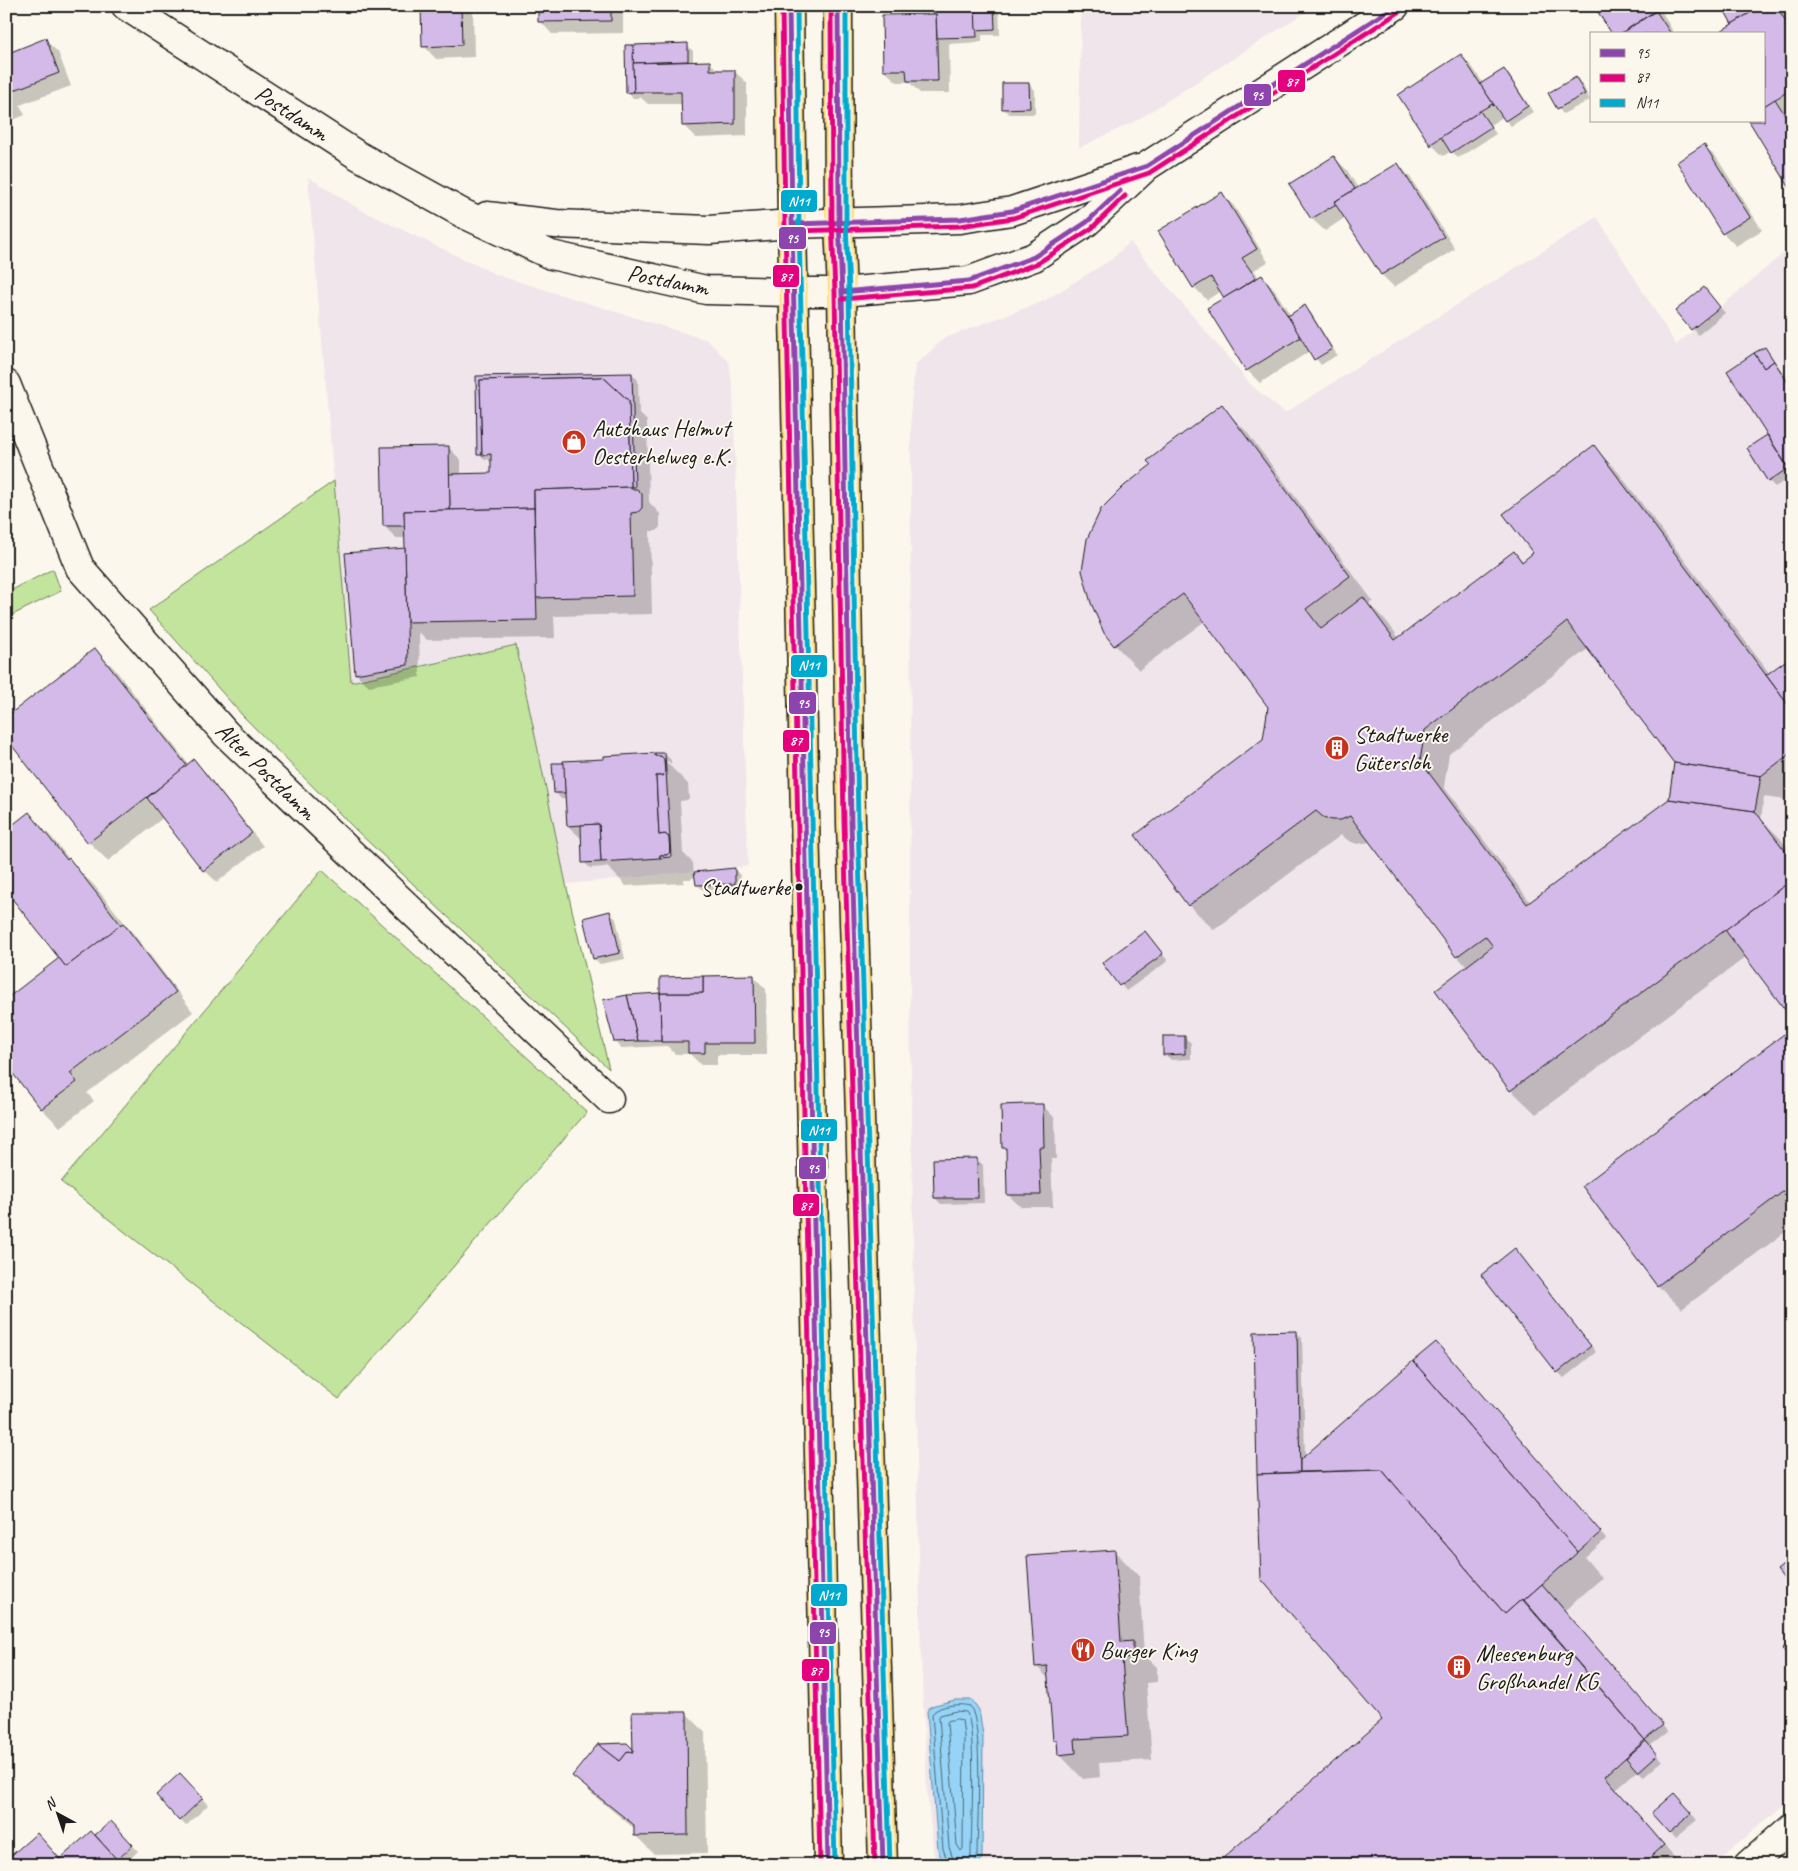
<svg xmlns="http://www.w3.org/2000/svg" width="1798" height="1871" viewBox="0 0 1798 1871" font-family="Caveat,sans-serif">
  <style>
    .built { fill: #efe5eb }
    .green { fill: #c2e49d; stroke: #6f805c }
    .water { fill: #96d4f7; stroke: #658a9f }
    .shadow { fill: #0003; fill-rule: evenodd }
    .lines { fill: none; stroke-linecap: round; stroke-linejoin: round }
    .shore { stroke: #4d6674; stroke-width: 1 }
    .building { fill: #d4bae9; stroke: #1c1c1c }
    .minor-casing { stroke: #1c1c1c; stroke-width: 31 }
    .major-casing { stroke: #1c1c1c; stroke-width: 31 }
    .minor { stroke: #fbf7ec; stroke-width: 28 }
    .major { stroke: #ffdf80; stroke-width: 28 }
    .bus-1-casing { stroke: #fbf7ec; stroke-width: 9 }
    .bus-2-casing { stroke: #fbf7ec; stroke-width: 9 }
    .bus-3-casing { stroke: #fbf7ec; stroke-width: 9 }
    .bus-1 { stroke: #8e44ad; stroke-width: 5 }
    .bus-2 { stroke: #e5007d; stroke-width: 5 }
    .bus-3 { stroke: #00a9ce; stroke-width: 5 }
    .bus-dot { fill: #1c1c1c; stroke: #fbf7ec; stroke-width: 2 }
    .labels { text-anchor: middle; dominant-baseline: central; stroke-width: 4; stroke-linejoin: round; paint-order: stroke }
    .bus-label { font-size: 23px; fill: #1c1c1c; stroke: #fbf7ec; text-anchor: end }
    .street-label { font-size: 24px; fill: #1c1c1c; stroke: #fbf7ec }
    .poi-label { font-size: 24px; fill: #1c1c1c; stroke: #fbf7ec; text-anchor: start }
    .line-badge { stroke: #fbf7ec; stroke-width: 2 }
    .badge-label { font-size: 14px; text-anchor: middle; font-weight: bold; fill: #fff }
  </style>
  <rect width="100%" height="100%" fill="#fbf7ec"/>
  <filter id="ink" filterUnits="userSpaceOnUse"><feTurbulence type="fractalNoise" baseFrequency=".02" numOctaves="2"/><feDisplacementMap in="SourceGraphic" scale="10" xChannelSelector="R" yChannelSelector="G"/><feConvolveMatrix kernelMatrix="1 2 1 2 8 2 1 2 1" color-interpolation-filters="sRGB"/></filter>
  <g filter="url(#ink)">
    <g class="built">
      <polygon points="1081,6 1315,6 1137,120 1079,148"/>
      <polygon points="308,177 359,209 497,275 707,340 729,362 733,391 748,866 566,884 516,646 351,682"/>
      <polygon points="1597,217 1676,345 1792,246 1792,1798 1713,1865 935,1865 927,1791 921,1656 914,1306 910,993 911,406 915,365 945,338 1044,301 1112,259 1130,242 1252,386 1285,413"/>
    </g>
    <g class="green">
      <polygon points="334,481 351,682 516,645 566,884 609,1069 357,831 243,716 149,610"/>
      <polygon points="53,569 61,591 6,618 6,593"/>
      <polygon points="322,870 587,1112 339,1399 61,1182"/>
    </g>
    <polygon class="water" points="955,1700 972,1700 979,1710 983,1735 982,1857 979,1865 944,1865 938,1850 927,1711 931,1706"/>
    <g class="shadow">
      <polygon points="422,6 470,6 473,9 474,57 436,59 424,46"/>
      <polygon points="540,6 623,6 623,33 552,34 540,21"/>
      <polygon points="936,6 999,6 1000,35 982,35 982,42 949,44 950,93 920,93 909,82 897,82 884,70 883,16 937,15"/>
      <polygon points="1596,6 1659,6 1674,34 1614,34"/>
      <polygon points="1723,6 1790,6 1791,8 1784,12 1792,25 1792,109 1787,112 1792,120 1792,189 1750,121 1764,121 1764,34 1734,24"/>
      <polygon points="45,40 58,52 71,86 20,105 25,115 6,123 6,55"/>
      <polygon points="687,45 693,51 693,62 709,62 719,71 734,71 747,83 747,136 696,138 683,125 683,104 648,104 639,96 639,98 633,98 627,92 626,46"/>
      <polygon points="1461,55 1473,68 1483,83 1504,71 1510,76 1533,112 1511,126 1503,117 1490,125 1496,134 1458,158 1452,151 1443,156 1431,144"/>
      <polygon points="1576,78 1582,84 1590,100 1563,114 1558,108"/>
      <polygon points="1029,84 1035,90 1035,114 1009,114 1003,108"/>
      <polygon points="1704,146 1717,158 1762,230 1736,246 1723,233 1679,162"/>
      <polygon points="1334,157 1347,170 1358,188 1398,164 1410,177 1455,249 1394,287 1382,275 1346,217 1325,231 1312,219 1291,184"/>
      <polygon points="1221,193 1234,206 1268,262 1254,270 1259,278 1262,276 1274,289 1291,316 1305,307 1311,313 1337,355 1321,365 1310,351 1260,383 1247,370 1209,309 1226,298 1221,291 1207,300 1194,287 1160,231"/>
      <polygon points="1709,294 1725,313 1698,335 1677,311"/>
      <polygon points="1765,349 1792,384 1792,476 1775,487 1769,481 1767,437 1772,441"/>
      <polygon points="632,374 638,380 639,413 647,421 649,502 660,514 660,527 657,531 650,531 652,614 554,616 555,638 427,640 419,632 420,677 369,686 356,674 405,550 406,551 406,538 396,538 384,526 448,447 461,460 461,475 492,475 492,464 487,458 487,460 485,460 479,454"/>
      <path d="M1221,406l25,25 127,170 -4,3 19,19 11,15 115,-86 10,10 11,-9 59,-106 24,25 152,202 22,-17v138l-6,5 -22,-3 -3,22 19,19 12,16v163l-46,-60 -210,157 -25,-24 -44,-123 -10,-11 -87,-114 -13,2 -8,-3 -8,-6 -127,95 -25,-25 -52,-70 127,-95 5,-34 -64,-85 -66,49 -24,-25 -10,-13zM1589,648l86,114 -5,38 -139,103 -87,-116 5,-33z"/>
      <polygon points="95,650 114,668 189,765 194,761 206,773 263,846 217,882 204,870 164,817 108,861 89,842 6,736"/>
      <polygon points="665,754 671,760 671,764 668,761 666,762 688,784 689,798 687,800 680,801 683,853 693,863 694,877 691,879 684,879 684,883 626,886 606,865 606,867 590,868 584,862 583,840 568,826 567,799 561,799 556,793 606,760"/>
      <polygon points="29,814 53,839 77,869 93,884 141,943 193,1012 87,1093 94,1101 60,1127 41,1108 61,959"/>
      <polygon points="734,869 740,875 741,890 703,890 697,884"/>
      <polygon points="610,913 616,919 625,959 600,964 594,959"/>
      <polygon points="1145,933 1168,961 1126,991 1104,963"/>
      <polygon points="754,977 766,989 767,1055 717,1055 717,1065 701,1065 690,1054 675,1054 667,1046 621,1048 615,1042 661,994"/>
      <polygon points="1792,1029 1792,1227 1682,1309 1657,1285"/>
      <polygon points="1185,1038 1191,1043 1191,1059 1171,1060 1165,1054"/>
      <polygon points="1042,1105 1055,1118 1056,1159 1051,1159 1053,1207 1021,1207 1008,1195 1007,1151 1003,1147"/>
      <polygon points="977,1159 983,1165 984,1203 941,1204 935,1198"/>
      <polygon points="1520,1255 1596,1352 1564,1378 1558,1372"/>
      <polygon points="1296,1332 1302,1338 1305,1457 1442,1350 1606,1539 1585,1558 1602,1578 1564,1611 1668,1732 1650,1746 1662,1761 1644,1777 1638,1770 1616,1789 1676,1858 1668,1865 1216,1865 1384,1720 1258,1474 1255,1333"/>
      <polygon points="1114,1551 1139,1576 1144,1655 1157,1667 1157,1682 1146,1683 1152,1760 1099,1763 1100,1777 1083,1779 1059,1754 1058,1744 1054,1740 1050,1680 1036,1666"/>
      <polygon points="686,1713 705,1732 707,1853 654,1854 635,1835 635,1829 592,1794 574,1776 634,1752"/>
      <polygon points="186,1781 208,1805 186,1826 180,1820"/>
      <polygon points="1680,1800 1697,1820 1675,1838 1670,1832"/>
      <polygon points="111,1822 138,1851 124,1865 6,1865 60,1861 95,1837"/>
    </g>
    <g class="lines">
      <g class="shore">
        <polygon points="957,1719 962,1720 964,1736 963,1849 961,1851 957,1845 947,1723 948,1721"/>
        <path d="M949,1865l-6,-16 -11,-135c6,-9 29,-11 38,-8 14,20 7,121 7,150l-2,9"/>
        <path d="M955,1865l-6,-18 -10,-130 1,-2 16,-4 10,1c11,12 5,120 5,143l-2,10"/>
      </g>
    </g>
    <g class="building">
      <polygon points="421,6 461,6 462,45 422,47"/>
      <polygon points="538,6 611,6 611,21 538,22"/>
      <polygon points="934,6 975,6 977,37 937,38 936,14 934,15"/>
      <polygon points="975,6 994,6 995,29 976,30"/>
      <polygon points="1594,6 1656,6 1658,9 1620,34 1612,34"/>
      <polygon points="1722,6 1761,6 1732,24"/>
      <polygon points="1761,6 1776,6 1792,31 1792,89 1764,106 1764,34 1716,34"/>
      <polygon points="1656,11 1671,34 1620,34"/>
      <polygon points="936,14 938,81 907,81 906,70 883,70 882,15"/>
      <polygon points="46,38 59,73 9,92 6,86 6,54"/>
      <polygon points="688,43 688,61 633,63 633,45"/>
      <polygon points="625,45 633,45 634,92 626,93"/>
      <polygon points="1461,54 1494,105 1493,106 1492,104 1480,111 1431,144 1431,146 1398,95"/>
      <polygon points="710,61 710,70 735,70 735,124 682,126 681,92 634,92 633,63"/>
      <polygon points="1504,69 1528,106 1505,121 1480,84"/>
      <polygon points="1576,77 1585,94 1557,109 1548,93"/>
      <polygon points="1002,83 1029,83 1030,108 1002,109"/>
      <polygon points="6,86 13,103 6,106"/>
      <polygon points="1775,99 1792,126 1791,190 1749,121 1764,121 1764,106"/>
      <polygon points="1480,111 1491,127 1451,153 1441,137"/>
      <polygon points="1704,144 1750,217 1722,234 1677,162"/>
      <polygon points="1334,156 1355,189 1334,202 1336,204 1311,219 1289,184"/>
      <polygon points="1398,163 1444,237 1381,275 1334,202"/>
      <polygon points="1222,192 1257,249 1242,258 1256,278 1224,298 1211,277 1193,288 1158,231"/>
      <polygon points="1262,275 1301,337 1246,371 1207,308"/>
      <polygon points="1704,287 1720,307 1691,330 1675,311"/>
      <polygon points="1305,305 1332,349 1314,360 1288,316"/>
      <polygon points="1765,347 1774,361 1764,368 1754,353"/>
      <polygon points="1754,353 1764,368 1774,361 1792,389 1792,468 1789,469 1727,371"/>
      <polygon points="632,373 635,487 631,487 629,401 603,377 480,380 482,455 477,455 476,376"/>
      <polygon points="603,377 629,401 631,487 534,490 534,508 450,510 449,474 491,473 491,454 482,455 480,380"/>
      <polygon points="1222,404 1350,576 1306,609 1321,629 1363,597 1395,640 1514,551 1522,562 1533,553 1503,514 1594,445 1792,710 1792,752 1761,776 1674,763 1567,622 1425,730 1420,761 1527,904 1669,799 1755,811 1792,860 1792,880 1510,1091 1435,990 1493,946 1485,936 1456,957 1350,816 1341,820 1332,820 1323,817 1316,811 1188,906 1135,835 1263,739 1268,707 1183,594 1114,646 1104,633 1091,603 1082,571 1087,539 1101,509 1124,486 1151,465 1147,461"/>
      <polygon points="1767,435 1788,468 1768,482 1747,448"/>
      <polygon points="449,446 450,510 404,511 405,526 383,526 381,447"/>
      <polygon points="631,487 631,489 637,489 642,494 642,508 638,512 631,513 633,596 536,598 534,490"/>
      <polygon points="534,508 537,620 407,622 404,511"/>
      <polygon points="405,548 408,665 355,674 345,553"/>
      <polygon points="95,648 187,766 88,843 6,738 6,717"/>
      <polygon points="1792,656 1792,710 1766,675"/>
      <polygon points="655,753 655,756 661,756 664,759 665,773 662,776 656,776 659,835 665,834 669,837 670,852 667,855 660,855 660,858 601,862 599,824 567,826 563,761 604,759 604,756"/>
      <polygon points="655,753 665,753 671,857 660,858 660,855 667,855 670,852 669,837 665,834 659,835 656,776 662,776 665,773 664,759 661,756 655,756"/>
      <polygon points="194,759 252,833 203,871 147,798"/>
      <polygon points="552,763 564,763 565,793 554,793"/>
      <polygon points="1674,763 1761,776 1755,811 1669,799"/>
      <polygon points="29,812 67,860 69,858 121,925 66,967 6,891 6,830"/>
      <polygon points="599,824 601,862 582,863 581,825"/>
      <polygon points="735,868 735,884 696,885 694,872"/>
      <polygon points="1792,880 1792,1019 1725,930"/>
      <polygon points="610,911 620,953 593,959 583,918"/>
      <polygon points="123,923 176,992 70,1073 77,1082 41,1109 6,1065 6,999 59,958 66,967"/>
      <polygon points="1145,931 1163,954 1119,986 1102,963"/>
      <polygon points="754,975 755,1043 705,1043 705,1053 688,1053 688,1042 661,1042 660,993 703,993 703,976"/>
      <polygon points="703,976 703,993 660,993 660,977"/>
      <polygon points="660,993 661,1041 638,1041 627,995"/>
      <polygon points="627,995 638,1041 614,1042 603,1000"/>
      <polygon points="1792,1028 1792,1185 1657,1286 1582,1186"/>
      <polygon points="1163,1036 1185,1036 1185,1054 1163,1055"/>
      <polygon points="1025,1104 1043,1104 1044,1147 1039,1147 1041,1195 1007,1195 1006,1148 1002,1148 1001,1105"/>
      <polygon points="977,1158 978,1198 934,1198 933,1159"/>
      <polygon points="1515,1248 1591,1346 1557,1373 1481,1275"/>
      <polygon points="1297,1331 1300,1472 1257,1474 1254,1332"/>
      <polygon points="1436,1342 1601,1532 1578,1552 1413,1361"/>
      <polygon points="1413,1361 1578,1552 1524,1600 1522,1599 1505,1614 1382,1470 1300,1472 1300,1460"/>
      <polygon points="1382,1470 1505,1614 1522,1599 1645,1740 1605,1776 1664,1845 1642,1865 1215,1865 1382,1720 1261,1579 1257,1474"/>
      <polygon points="1115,1550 1121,1642 1133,1641 1133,1658 1122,1659 1128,1736 1075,1739 1076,1753 1058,1755 1057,1740 1053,1740 1047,1666 1035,1667 1027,1556"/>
      <polygon points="1792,1558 1792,1589 1777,1570"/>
      <polygon points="1542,1584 1663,1725 1645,1740 1524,1600"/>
      <polygon points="1792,1640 1792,1661 1782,1649"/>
      <polygon points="632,1712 687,1712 688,1835 634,1836 634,1825 572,1776 598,1744 620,1761 628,1751 633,1752"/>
      <polygon points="1646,1741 1657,1755 1638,1772 1626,1758"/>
      <polygon points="627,1743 633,1749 633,1752 628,1751 620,1761 598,1744"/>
      <polygon points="180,1773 203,1798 179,1821 156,1795"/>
      <polygon points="1674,1793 1692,1813 1669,1833 1651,1813"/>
      <polygon points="111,1821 133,1845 117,1860 95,1835"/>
      <polygon points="91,1831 122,1865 54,1865 60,1859"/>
      <polygon points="37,1833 60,1859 54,1865 6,1865 6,1860"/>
    </g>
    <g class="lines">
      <defs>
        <g id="minor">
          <polyline points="126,6 357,155 462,213 551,255 706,290 793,292 842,292 969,281 1034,257 1087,222 1147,166 1395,6"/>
          <polyline points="487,216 556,224 709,230 792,224 960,219 1012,211 1138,169"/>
          <polyline points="6,384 80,568 226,734 609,1099"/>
          <polyline points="1749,1865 1792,1827"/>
        </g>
        <g id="major">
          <polyline points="789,6 792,224 828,1865"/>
          <polyline points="838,6 839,222 842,292 851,823 883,1865"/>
        </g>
      </defs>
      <use href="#minor" class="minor-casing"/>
      <use href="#major" class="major-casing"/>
      <use href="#minor" class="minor"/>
      <use href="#major" class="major"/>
      <defs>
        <g id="bus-1">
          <polyline points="789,6 792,224 828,1865"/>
          <polyline points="838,6 839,222 842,292 851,823 883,1865"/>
          <polyline points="794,224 960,219 1012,211 1147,166 1395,6"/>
          <polyline points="842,292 969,281 1034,257 1087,222 1120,191"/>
        </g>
        <g id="bus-2">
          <polyline points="782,6 785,224 820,1865"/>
          <polyline points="831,6 832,222 835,292 844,823 875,1865"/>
          <polyline points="794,231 960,226 1013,218 1149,173 1399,12"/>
          <polyline points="843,299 972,288 1038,263 1092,228 1125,196"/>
        </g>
        <g id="bus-3">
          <polyline points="797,6 799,224 835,1865"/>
          <polyline points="846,6 846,222 849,292 858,823 890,1865"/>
        </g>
      </defs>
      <use href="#bus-1" class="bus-1-casing"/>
      <use href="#bus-2" class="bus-2-casing"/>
      <use href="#bus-3" class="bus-3-casing"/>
      <use href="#bus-1" class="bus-1"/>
      <use href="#bus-2" class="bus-2"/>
      <use href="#bus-3" class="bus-3"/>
    </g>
  </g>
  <defs>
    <symbol id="shop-disc" viewBox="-11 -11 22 22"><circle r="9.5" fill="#c8321e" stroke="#fbf7ec"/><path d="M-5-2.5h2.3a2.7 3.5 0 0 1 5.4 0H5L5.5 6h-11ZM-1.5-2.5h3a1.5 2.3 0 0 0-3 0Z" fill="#fff"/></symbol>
    <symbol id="building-disc" viewBox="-11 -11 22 22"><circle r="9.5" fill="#c8321e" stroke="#fbf7ec"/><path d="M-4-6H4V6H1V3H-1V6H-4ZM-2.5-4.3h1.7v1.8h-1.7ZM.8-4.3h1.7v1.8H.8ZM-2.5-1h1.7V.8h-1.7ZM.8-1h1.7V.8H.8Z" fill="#fff"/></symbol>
    <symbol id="restaurant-disc" viewBox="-11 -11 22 22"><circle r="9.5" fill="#c8321e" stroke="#fbf7ec"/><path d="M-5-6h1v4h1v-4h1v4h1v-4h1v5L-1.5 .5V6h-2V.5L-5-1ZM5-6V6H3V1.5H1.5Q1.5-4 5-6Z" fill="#fff"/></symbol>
  </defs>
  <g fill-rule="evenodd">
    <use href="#shop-disc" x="560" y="428" width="28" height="28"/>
    <use href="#building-disc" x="1323" y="734" width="28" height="28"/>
    <use href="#restaurant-disc" x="1069" y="1636" width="28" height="28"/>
    <use href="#building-disc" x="1445" y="1653" width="28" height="28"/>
  </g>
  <circle class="bus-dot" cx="799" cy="887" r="4.5"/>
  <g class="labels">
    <g class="bus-label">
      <text x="790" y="887">Stadtwerke</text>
    </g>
    <g class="street-label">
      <text transform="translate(292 113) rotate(33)">Postdamm</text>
      <text transform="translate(668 280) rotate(11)">Postdamm</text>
      <text transform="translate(266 771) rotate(44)">Alter Postdamm</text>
    </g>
    <g class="poi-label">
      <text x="592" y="428">Autohaus Helmut<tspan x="592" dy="28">Oesterhelweg e.K.</tspan></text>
      <text x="1354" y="734">Stadtwerke<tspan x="1354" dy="28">Gütersloh</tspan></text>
      <text x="1100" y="1650">Burger King</text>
      <text x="1476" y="1653">Meesenburg<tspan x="1476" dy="28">Großhandel KG</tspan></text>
    </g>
  </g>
  <g class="line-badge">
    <rect x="1277" y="69" width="29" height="24" rx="5" fill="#e5007d"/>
    <rect x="1243" y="83" width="29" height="24" rx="5" fill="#8e44ad"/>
    <rect x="780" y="189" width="38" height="24" rx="5" fill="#00a9ce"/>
    <rect x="778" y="226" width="29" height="24" rx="5" fill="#8e44ad"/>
    <rect x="772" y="264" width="28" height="24" rx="5" fill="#e5007d"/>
    <rect x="790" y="654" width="38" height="24" rx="5" fill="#00a9ce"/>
    <rect x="788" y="691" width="29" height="24" rx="5" fill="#8e44ad"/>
    <rect x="782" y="729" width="28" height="24" rx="5" fill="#e5007d"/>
    <rect x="800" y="1118" width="38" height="24" rx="5" fill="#00a9ce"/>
    <rect x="798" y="1156" width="29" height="24" rx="5" fill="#8e44ad"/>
    <rect x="792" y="1193" width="28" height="24" rx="5" fill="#e5007d"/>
    <rect x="810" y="1583" width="38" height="24" rx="5" fill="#00a9ce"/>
    <rect x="809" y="1621" width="28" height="24" rx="5" fill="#8e44ad"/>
    <rect x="801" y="1658" width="29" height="24" rx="5" fill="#e5007d"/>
  </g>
  <g class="badge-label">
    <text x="1292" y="86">87</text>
    <text x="1257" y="100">95</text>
    <text x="799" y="206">N11</text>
    <text x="792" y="243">95</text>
    <text x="786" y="281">87</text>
    <text x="809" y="670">N11</text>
    <text x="803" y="708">95</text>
    <text x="796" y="745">87</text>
    <text x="819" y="1135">N11</text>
    <text x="813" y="1173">95</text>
    <text x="806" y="1210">87</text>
    <text x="829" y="1600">N11</text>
    <text x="823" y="1637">95</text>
    <text x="816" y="1675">87</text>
  </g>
  <rect width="1798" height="1871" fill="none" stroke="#fbf7ec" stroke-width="25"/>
  <rect x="12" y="12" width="1773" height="1846" fill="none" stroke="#1c1c1c" stroke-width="2" filter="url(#ink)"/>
  <rect x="1590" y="32" width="175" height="90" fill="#fbf7ec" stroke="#a29f99"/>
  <rect x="1600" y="49" width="25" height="8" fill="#8e44ad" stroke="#a29f99"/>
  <text x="1636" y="58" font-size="15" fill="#1c1c1c">95</text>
  <rect x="1600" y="74" width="25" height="8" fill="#e5007d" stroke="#a29f99"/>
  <text x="1636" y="82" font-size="15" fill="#1c1c1c">87</text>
  <rect x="1600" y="99" width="25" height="8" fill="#00a9ce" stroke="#a29f99"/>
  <text x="1636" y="108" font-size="15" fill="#1c1c1c">N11</text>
  <g transform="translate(58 1814) rotate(320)" stroke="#fbf7ec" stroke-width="4" paint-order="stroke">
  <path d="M0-4L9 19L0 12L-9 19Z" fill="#1c1c1c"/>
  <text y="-8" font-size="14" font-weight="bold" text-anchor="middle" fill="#1c1c1c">N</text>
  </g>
</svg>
